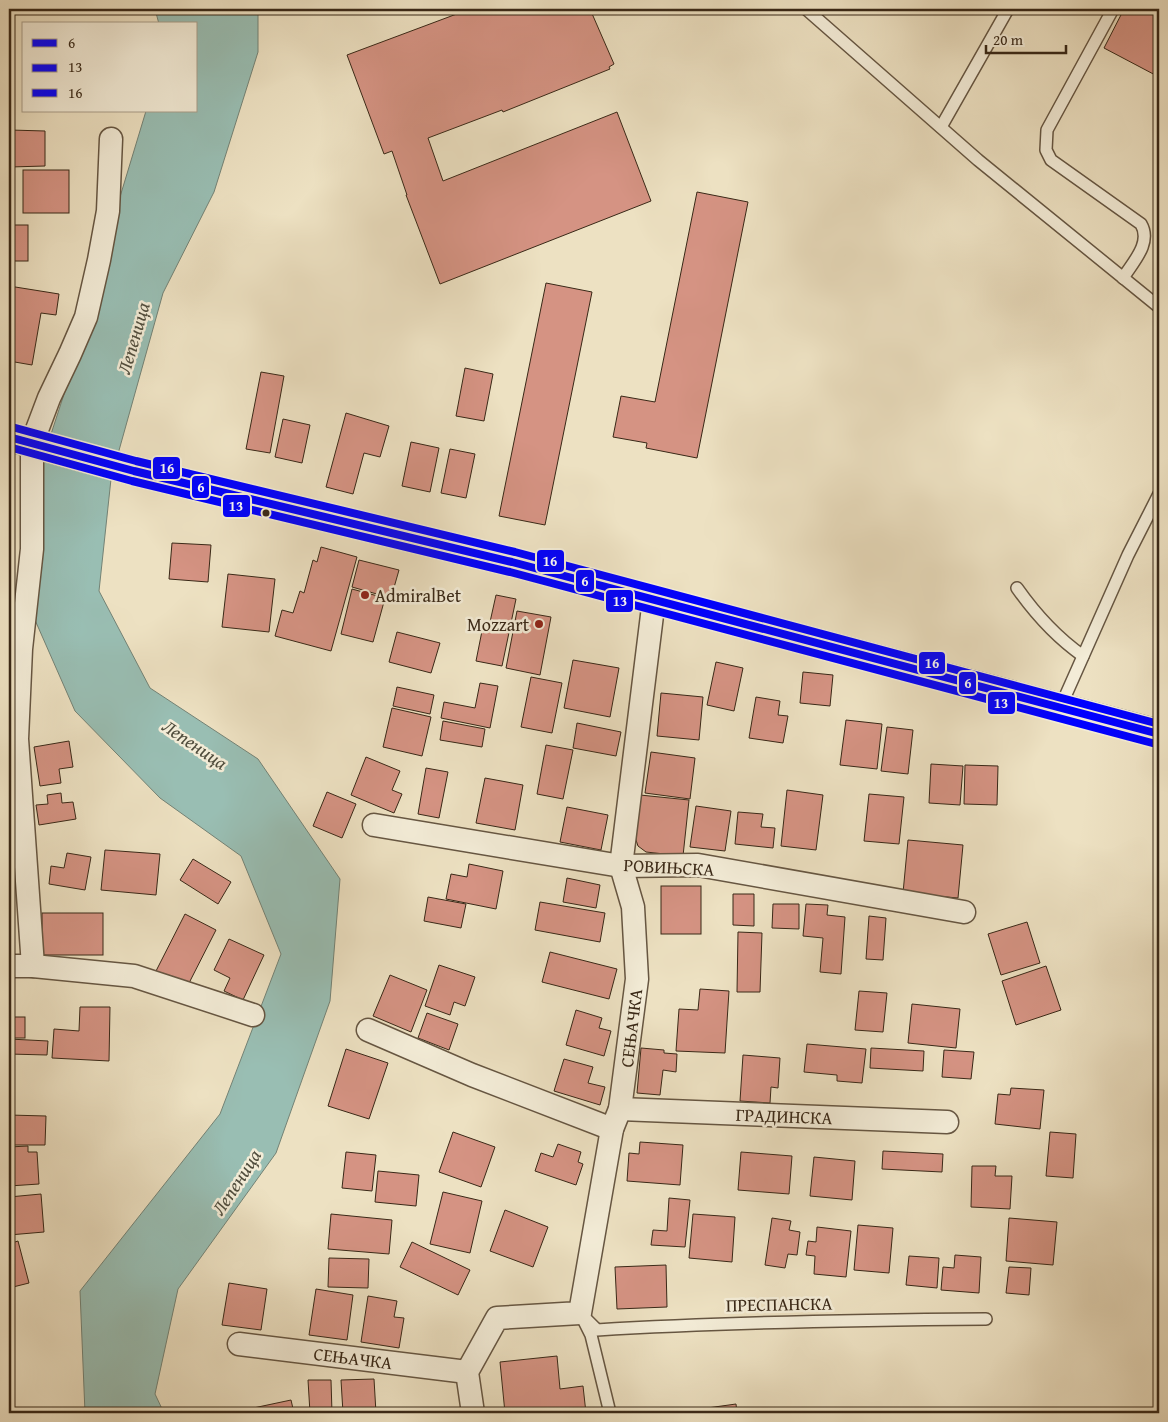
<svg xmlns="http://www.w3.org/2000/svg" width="1168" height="1422" viewBox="0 0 1168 1422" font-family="'Gentium Book Plus',serif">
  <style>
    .water { fill: #99beb3; stroke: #738275 }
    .building { fill: #d59383; stroke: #392817 }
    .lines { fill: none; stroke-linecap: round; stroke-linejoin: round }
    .lane-casing { stroke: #665642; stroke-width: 14 }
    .street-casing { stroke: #665642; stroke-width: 25 }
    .secondary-casing { stroke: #392817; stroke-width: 30 }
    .lane { stroke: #f3ecd7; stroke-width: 11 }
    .street { stroke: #f3ecd7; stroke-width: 22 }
    .secondary { stroke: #f3ecd7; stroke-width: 28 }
    .bus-1-casing { stroke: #f3ecd7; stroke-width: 11 }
    .bus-2-casing { stroke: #f3ecd7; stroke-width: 11 }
    .bus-3-casing { stroke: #f3ecd7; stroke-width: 11 }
    .bus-1 { stroke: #00f; stroke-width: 8 }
    .bus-2 { stroke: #00f; stroke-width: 8 }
    .bus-3 { stroke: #00f; stroke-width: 8 }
    .bus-dot { fill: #392817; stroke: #f3ecd7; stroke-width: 2 }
    .poi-dot { fill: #8f2418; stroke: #f3ecd7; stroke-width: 2 }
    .labels { text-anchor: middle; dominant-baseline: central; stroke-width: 5; stroke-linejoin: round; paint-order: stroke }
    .poi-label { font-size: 18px; fill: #392817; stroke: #f3ecd7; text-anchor: start }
    .street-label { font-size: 18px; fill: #392817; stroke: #f3ecd7 }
    .water-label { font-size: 19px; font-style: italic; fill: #514e3e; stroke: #f3ecd7 }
    .line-badge { stroke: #f3ecd7; stroke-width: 2 }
    .badge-label { font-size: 14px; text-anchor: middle; font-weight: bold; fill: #fff }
  </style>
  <rect width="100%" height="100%" fill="#ede1c2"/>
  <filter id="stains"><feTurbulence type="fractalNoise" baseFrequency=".004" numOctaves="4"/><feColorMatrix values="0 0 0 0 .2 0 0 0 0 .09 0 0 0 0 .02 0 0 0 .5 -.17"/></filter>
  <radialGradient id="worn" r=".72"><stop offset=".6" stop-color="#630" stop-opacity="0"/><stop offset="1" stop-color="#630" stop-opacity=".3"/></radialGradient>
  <polygon class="water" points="155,9 258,9 258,52 214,192 163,293 111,479 99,591 150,688 258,759 340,879 330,1001 276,1153 178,1289 155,1394 164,1413 85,1413 80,1291 220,1114 281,954 241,856 160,798 75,711 35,620 40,468 80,345 113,220 146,111 196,111 196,24 159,24"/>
  <g class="building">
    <polygon points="470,9 590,9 614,64 609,67 610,69 503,112 502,110 428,138 443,181 617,112 651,201 440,284 406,195 407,195 392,151 384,154 347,55"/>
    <polygon points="1124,9 1159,9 1159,77 1104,48"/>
    <polygon points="10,130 45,131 45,166 10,167"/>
    <rect x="23" y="170" width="46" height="43"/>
    <polygon points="697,192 748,202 697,458 646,448 647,443 613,437 621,396 655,402"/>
    <rect x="9" y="225" width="19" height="36"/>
    <polygon points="546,283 592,292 545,525 499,516"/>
    <polygon points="9,286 59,294 56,315 41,313 32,365 9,361"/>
    <polygon points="465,368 493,374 484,421 456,416"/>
    <polygon points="261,372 284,376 270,453 246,449"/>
    <polygon points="346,413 389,426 380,457 364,453 353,494 326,487"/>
    <polygon points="283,419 310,425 302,463 275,457"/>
    <polygon points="411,442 439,448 430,492 402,486"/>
    <polygon points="450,449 475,454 466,498 441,493"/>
    <polygon points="172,543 211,545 208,582 169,579"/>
    <polygon points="321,547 357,557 331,651 275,636 282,610 293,613 300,591 304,593 313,560 317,562"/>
    <polygon points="359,560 399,570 391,598 352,587"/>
    <polygon points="228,574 275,579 269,632 222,627"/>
    <polygon points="352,589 385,598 373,642 341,634"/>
    <polygon points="9,594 18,595 16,635 9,634"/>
    <polygon points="496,595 516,599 502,666 476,661 484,621 490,622"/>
    <polygon points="517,611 551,617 540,675 506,668"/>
    <polygon points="397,632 440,643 431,673 389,662"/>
    <polygon points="573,660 619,668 610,717 564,708"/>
    <polygon points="716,662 743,668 734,711 707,705"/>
    <polygon points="803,672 833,675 830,706 800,703"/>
    <polygon points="531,677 562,683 552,733 521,727"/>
    <polygon points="480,683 498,686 490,728 441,718 444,702 475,708"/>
    <polygon points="397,687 434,695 430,714 393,706"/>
    <polygon points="661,693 703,697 699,740 657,736"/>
    <polygon points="756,697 780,701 778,715 788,716 783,743 749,738"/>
    <polygon points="392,708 431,717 422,756 383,747"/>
    <polygon points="846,720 882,724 877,769 840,765"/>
    <polygon points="443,721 485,729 482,747 440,740"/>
    <polygon points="577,723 621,732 616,756 573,748"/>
    <polygon points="887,727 913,730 908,774 881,771"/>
    <polygon points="69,741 73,767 59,769 61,783 40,786 34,747"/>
    <polygon points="546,745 573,750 563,799 537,794"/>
    <polygon points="651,752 695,758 690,799 645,793"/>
    <polygon points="366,757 400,771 392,790 402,794 394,813 351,795"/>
    <polygon points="931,764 963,766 960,805 929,803"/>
    <polygon points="965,765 998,766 997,805 964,804"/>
    <polygon points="426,768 448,772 439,818 418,814"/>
    <polygon points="485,778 523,785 515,830 476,823"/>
    <polygon points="787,790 823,795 816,850 781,846"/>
    <polygon points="327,792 356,804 342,838 313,826"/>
    <polygon points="61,793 62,803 73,802 76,819 39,825 36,805 48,804 47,795"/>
    <polygon points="869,794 904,797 899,844 864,841"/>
    <polygon points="640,795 689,800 683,856 646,852 638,846 635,837"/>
    <polygon points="696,806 731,811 725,851 690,847"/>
    <polygon points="567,807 608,815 601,850 560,842"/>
    <polygon points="738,812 763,814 761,827 775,828 773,848 735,844"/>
    <rect x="9" y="839" width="4" height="29"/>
    <polygon points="908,840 963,845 958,898 903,893"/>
    <polygon points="105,850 160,854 156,895 101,890"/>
    <polygon points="67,853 91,857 85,890 49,884 51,866 64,868"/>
    <polygon points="193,859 231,882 218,904 180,880"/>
    <polygon points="469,864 503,871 496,909 446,899 451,874 467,877"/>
    <polygon points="567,878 600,885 596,908 563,902"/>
    <rect x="661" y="886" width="40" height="48"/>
    <polygon points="733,894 754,894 754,926 733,925"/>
    <polygon points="428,897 466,904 461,928 424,921"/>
    <polygon points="540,902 605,913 600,942 535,930"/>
    <polygon points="773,904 799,904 799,929 772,928"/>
    <polygon points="806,904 828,905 827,915 845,917 841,974 820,972 823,938 803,936"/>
    <rect x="42" y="913" width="61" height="42"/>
    <polygon points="185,914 216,930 187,987 156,971"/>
    <polygon points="869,916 886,918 883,960 866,959"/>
    <polygon points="1027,922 1040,963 1001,975 988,934"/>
    <polygon points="738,932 762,933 760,992 737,992"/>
    <polygon points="229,939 264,955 243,1000 224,991 230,978 214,970"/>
    <polygon points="550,952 617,969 609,999 542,982"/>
    <polygon points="439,965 475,977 465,1006 454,1002 450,1015 425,1006"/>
    <polygon points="1046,966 1061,1010 1016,1025 1002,981"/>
    <polygon points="390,975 427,990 411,1032 373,1016"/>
    <polygon points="700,989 729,991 725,1053 676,1051 679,1009 698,1010"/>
    <polygon points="859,991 887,993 883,1032 855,1030"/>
    <polygon points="912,1004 960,1009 956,1048 908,1043"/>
    <polygon points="80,1007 110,1007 109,1061 52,1058 54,1029 79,1031"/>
    <polygon points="576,1010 602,1018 599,1028 611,1031 604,1056 566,1045"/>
    <polygon points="427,1013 458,1024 449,1050 418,1038"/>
    <rect x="9" y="1017" width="16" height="21"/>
    <polygon points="9,1039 48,1041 47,1055 9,1054"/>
    <polygon points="807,1044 866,1049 862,1083 837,1081 837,1075 804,1072"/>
    <polygon points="641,1048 664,1050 664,1053 677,1054 676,1072 663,1070 660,1095 637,1093"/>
    <polygon points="871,1048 924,1051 923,1071 870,1068"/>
    <polygon points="346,1049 388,1063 369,1119 328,1106"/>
    <polygon points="944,1050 974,1052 971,1079 942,1077"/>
    <polygon points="743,1055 780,1058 778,1088 771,1087 770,1103 740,1101"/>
    <polygon points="564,1059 593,1067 588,1083 605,1087 600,1105 554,1091"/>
    <polygon points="1011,1088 1044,1090 1040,1129 995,1124 998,1094 1010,1095"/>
    <rect x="9" y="1089" width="2" height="18"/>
    <polygon points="9,1115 46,1116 45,1145 9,1145"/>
    <polygon points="453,1132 495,1147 481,1187 439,1172"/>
    <polygon points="1050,1132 1076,1134 1073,1178 1046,1176"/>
    <polygon points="640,1142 683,1145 680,1185 627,1181 629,1153 639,1154"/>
    <polygon points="558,1144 581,1152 578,1162 583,1164 576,1185 535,1171 541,1153 553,1157"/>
    <polygon points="28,1146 28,1152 37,1152 39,1184 9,1186 9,1147"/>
    <polygon points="883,1151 943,1154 942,1172 882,1169"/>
    <polygon points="346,1152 376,1155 372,1191 342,1188"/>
    <polygon points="741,1152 792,1156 789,1194 738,1190"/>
    <polygon points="814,1157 855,1161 852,1200 810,1196"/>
    <polygon points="972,1166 996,1166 995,1176 1012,1176 1010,1209 971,1207"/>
    <polygon points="378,1171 419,1175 416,1206 375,1202"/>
    <polygon points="443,1192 482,1201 470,1253 430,1244"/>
    <polygon points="41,1194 44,1232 9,1235 9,1197"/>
    <polygon points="669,1198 690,1200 685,1247 651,1245 653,1230 667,1231"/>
    <polygon points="505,1210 548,1227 533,1267 490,1251"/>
    <polygon points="331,1214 392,1220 389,1254 328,1249"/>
    <polygon points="693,1214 735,1217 732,1262 689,1258"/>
    <polygon points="772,1218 791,1221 789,1230 800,1232 797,1255 788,1254 785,1268 765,1265"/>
    <polygon points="1009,1218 1057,1222 1053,1265 1006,1261"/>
    <polygon points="858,1225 893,1228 889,1273 854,1270"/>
    <polygon points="817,1227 851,1231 846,1277 814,1274 815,1256 806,1255 808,1241 816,1242"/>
    <polygon points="18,1241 29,1283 9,1288 9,1244"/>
    <polygon points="412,1242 470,1270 458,1295 400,1267"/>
    <polygon points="955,1255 981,1257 979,1293 941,1290 943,1267 954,1268"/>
    <polygon points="909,1256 939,1258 937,1288 906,1285"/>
    <polygon points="329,1258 369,1259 368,1288 328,1287"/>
    <polygon points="666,1265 667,1307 617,1309 615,1267"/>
    <polygon points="1009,1267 1031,1268 1029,1295 1006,1293"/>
    <polygon points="229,1283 267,1289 261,1330 222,1325"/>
    <polygon points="316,1289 353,1295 347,1340 309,1335"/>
    <polygon points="368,1296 397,1301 394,1317 404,1318 399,1348 361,1342"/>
    <polygon points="557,1356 560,1389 583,1386 586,1413 505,1413 500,1362"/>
    <polygon points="374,1379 376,1413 343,1413 341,1380"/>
    <polygon points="308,1380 331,1380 332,1413 310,1413"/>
    <polygon points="291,1400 294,1413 245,1413 244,1410"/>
    <polygon points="736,1404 737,1413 693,1413 693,1410"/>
  </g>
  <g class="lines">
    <defs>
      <g id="lane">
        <polyline points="806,9 978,160 1159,307"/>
        <path d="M1113,9l-66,121 -1,20 5,10 90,64c11,19 -8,38 -18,54"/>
        <polyline points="941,127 1008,9"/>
        <path d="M1017,588c19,27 39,49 66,68"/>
        <polyline points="1060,708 1128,555 1159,494"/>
        <path d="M580,1313l17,17c130,-8 259,-10 389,-11"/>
        <polyline points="584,1321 591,1335 610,1413"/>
      </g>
      <g id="street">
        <polyline points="374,825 621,866 698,865 964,912"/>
        <polyline points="9,966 33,966 134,976 253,1015"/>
        <polyline points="33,966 17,739 21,649 32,549 32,443 49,398 70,354 86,317 99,260 108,211 111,139"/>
        <polyline points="368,1030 472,1075 612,1129"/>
        <polyline points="620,1109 947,1122"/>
        <polyline points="239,1344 467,1372"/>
        <polyline points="473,1413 467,1372 497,1318 580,1313 612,1129 620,1109 637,979 633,907 621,866 654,599"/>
      </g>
      <polyline id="secondary" points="9,437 134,471 512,562 1159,734"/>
    </defs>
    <use href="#lane" class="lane-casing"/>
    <use href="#street" class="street-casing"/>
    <use href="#secondary" class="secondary-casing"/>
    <use href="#lane" class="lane"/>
    <use href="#street" class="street"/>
    <use href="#secondary" class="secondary"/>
    <defs>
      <polyline id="bus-1" points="9,437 134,471 512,562 1159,734"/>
      <polyline id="bus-2" points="9,447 132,481 510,572 1156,744"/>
      <polyline id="bus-3" points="12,427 136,461 515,552 1159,724"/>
    </defs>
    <use href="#bus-1" class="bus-1-casing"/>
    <use href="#bus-2" class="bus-2-casing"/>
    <use href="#bus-3" class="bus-3-casing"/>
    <use href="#bus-1" class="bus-1"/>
    <use href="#bus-2" class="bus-2"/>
    <use href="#bus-3" class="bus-3"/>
  </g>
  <circle class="bus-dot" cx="266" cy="513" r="4.5"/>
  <g class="poi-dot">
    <circle cx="365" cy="595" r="5"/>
    <circle cx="539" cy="624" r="5"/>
  </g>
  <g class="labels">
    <g class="poi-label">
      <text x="375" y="595">AdmiralBet</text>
      <text x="529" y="624" text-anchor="end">Mozzart</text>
    </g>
    <g class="street-label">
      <text transform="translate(669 867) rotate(3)">РОВИЊСКА</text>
      <text transform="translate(631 1028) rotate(-83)">СЕЊАЧКА</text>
      <text transform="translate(784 1116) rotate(2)">ГРАДИНСКА</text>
      <text transform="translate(779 1304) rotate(-1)">ПРЕСПАНСКА</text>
      <text transform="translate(353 1358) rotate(7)">СЕЊАЧКА</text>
    </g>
    <g class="water-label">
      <text transform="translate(133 338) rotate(-74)">Лепеница</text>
      <text transform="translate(195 744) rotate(34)">Лепеница</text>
      <text transform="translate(236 1182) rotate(-57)">Лепеница</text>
    </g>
  </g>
  <g class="line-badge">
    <rect x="152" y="456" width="29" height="24" rx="5" fill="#00f"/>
    <rect x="191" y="475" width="19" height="24" rx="5" fill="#00f"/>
    <rect x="222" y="494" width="29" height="24" rx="5" fill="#00f"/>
    <rect x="536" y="549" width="29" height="24" rx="5" fill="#00f"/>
    <rect x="575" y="569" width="20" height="24" rx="5" fill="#00f"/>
    <rect x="605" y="589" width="29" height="24" rx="5" fill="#00f"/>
    <rect x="918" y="651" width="28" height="24" rx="5" fill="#00f"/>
    <rect x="958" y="671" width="19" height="24" rx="5" fill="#00f"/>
    <rect x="987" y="691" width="29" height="24" rx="5" fill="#00f"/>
  </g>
  <g class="badge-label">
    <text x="167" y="473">16</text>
    <text x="201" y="492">6</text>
    <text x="236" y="511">13</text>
    <text x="550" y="566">16</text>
    <text x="585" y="586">6</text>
    <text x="620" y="606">13</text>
    <text x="932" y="668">16</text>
    <text x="968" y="688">6</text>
    <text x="1001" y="708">13</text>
  </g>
  <rect width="1168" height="1422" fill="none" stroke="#ede1c2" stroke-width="30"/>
  <rect x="10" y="10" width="1148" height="1402" fill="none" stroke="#392817" stroke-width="2.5"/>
  <rect x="15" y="15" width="1138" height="1392" fill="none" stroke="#392817"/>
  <rect x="22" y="22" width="175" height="90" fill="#f3ecd7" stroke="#a99e8a"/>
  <rect x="32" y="39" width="25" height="8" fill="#0000ff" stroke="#a99e8a"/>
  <text x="68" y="48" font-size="15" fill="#392817">6</text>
  <rect x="32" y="64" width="25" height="8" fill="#0000ff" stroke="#a99e8a"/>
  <text x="68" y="72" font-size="15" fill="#392817">13</text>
  <rect x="32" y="89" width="25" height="8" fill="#0000ff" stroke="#a99e8a"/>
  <text x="68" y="98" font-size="15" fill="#392817">16</text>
  <path d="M986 45v8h80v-8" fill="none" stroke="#392817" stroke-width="2.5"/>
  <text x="993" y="45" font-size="15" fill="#392817" stroke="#f3ecd7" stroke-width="4" paint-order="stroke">20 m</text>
  <rect width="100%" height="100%" filter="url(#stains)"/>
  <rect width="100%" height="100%" fill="url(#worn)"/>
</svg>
